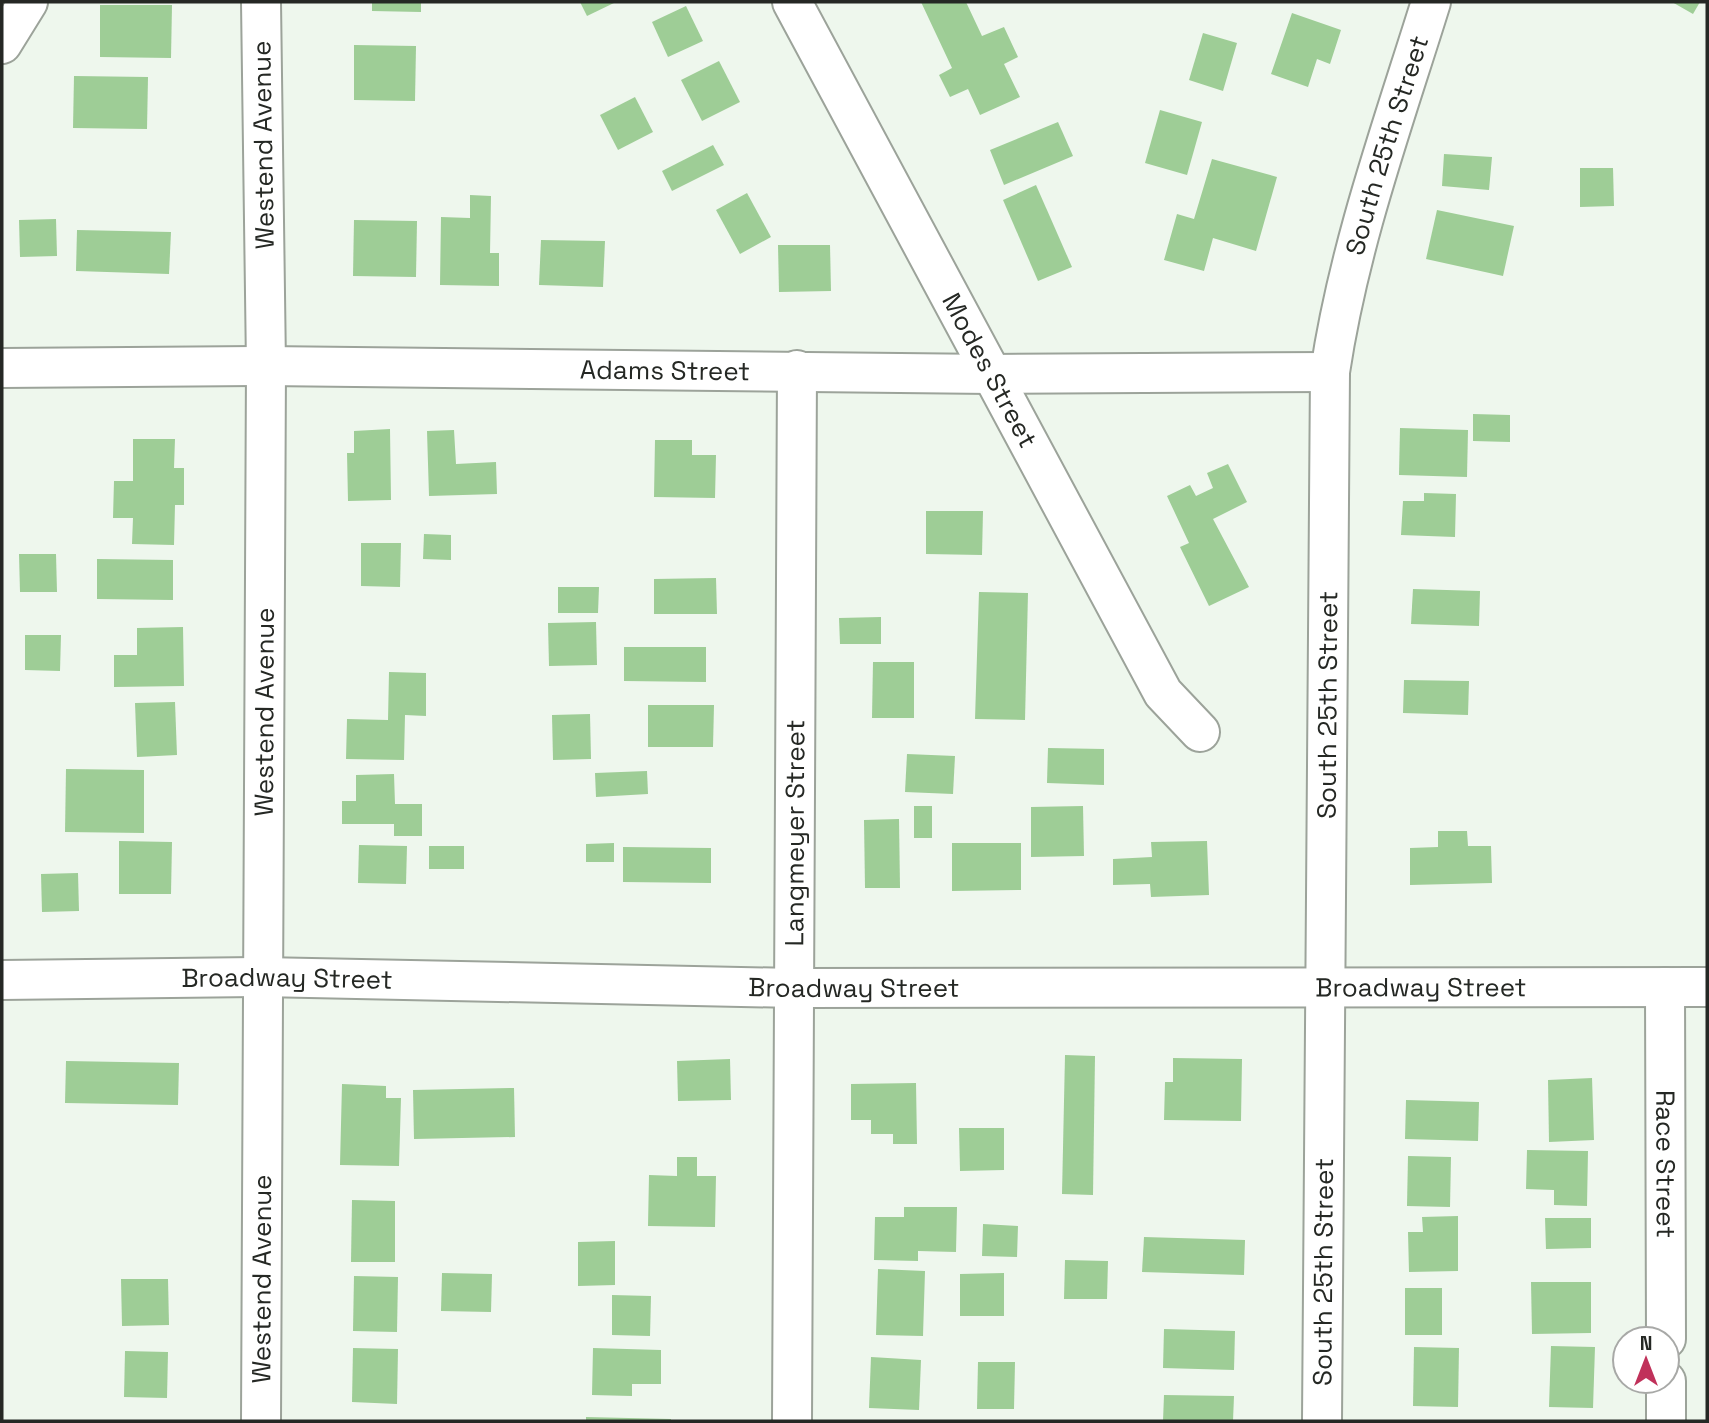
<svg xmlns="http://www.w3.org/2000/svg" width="1709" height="1423" viewBox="0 0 1709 1423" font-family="'Space Grotesk',sans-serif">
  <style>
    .building { fill: #9ecd96 }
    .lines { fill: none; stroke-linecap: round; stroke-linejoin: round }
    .minor-casing { stroke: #9ca39a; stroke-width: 42 }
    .minor { stroke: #fff; stroke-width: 38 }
    .labels { text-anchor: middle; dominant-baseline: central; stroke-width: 5; stroke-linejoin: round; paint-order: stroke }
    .street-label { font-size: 26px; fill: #252824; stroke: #fff }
  </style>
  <rect width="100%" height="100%" fill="#eef7ed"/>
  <g class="building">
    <polygon points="372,2 421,2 421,12 372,11"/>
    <polygon points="580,2 616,2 587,16"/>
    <polygon points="921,2 966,2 982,36 1004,27 1018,57 1004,64 1020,97 980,115 968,89 950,97 939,75 952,68"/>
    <polygon points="1672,2 1700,2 1693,14"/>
    <polygon points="100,5 172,5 171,58 100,57"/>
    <polygon points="686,6 703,41 668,57 652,22"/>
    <polygon points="1292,13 1341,30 1330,64 1317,59 1308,87 1271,74"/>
    <polygon points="1203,33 1237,43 1223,91 1189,80"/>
    <polygon points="354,45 416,46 415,101 354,100"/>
    <polygon points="719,61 740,102 702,121 681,80"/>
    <polygon points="74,76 148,77 147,129 73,128"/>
    <polygon points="635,97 653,132 618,150 600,115"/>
    <polygon points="1160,110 1202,122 1187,175 1145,163"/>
    <polygon points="1058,122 1073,156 1004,185 990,150"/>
    <polygon points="713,145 724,165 672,191 662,171"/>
    <polygon points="1444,154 1492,157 1489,190 1442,186"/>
    <polygon points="1212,159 1277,177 1256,251 1213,238 1204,271 1164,260 1177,214 1194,219"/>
    <polygon points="1580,168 1613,168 1614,206 1580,207"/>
    <polygon points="1036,185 1072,267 1038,281 1003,200"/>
    <polygon points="747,193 771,237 740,254 716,210"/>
    <polygon points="470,195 491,196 490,253 499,253 499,286 440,285 441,217 470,218"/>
    <polygon points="1437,210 1514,226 1503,276 1426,259"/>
    <polygon points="56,219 57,256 20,257 19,220"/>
    <polygon points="354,220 417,221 416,277 353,276"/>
    <polygon points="77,230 171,232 169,274 76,271"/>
    <polygon points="541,240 605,241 603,287 539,285"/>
    <polygon points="778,245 830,245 831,291 779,292"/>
    <polygon points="1473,414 1510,415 1510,442 1473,441"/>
    <polygon points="1400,428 1468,430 1467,477 1399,475"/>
    <polygon points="390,429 391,500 348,501 347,453 354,453 354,431"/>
    <polygon points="454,430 456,464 496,462 497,494 429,496 427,431"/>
    <polygon points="133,439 175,439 174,468 184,468 184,505 175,505 174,545 132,544 133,518 113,518 114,481 133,481"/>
    <polygon points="655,440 692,440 692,455 716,455 715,498 654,497"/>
    <polygon points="1228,464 1247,502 1213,519 1249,587 1209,606 1180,547 1189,543 1167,496 1190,485 1196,496 1213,488 1207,473"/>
    <polygon points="1424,493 1456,494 1455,537 1401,535 1403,501 1424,501"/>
    <polygon points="926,511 983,511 982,555 926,554"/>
    <polygon points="424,534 451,535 451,560 423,559"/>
    <polygon points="361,543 401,543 400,587 361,586"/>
    <polygon points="19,554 56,554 57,592 20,592"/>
    <polygon points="97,559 173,560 173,600 97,599"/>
    <polygon points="716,578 717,614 654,614 654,579"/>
    <polygon points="558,587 599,587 598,613 558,613"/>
    <polygon points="1413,589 1480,591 1479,626 1411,624"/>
    <polygon points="979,592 1028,593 1025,720 975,719"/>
    <polygon points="881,617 881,644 840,644 839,618"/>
    <polygon points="596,622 597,665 549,666 548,623"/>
    <polygon points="183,627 184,686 114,687 114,655 137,655 137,628"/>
    <polygon points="25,635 61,635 60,671 25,670"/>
    <polygon points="624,647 706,647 706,682 624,681"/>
    <polygon points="873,662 914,662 914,718 872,718"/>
    <polygon points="389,672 426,673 426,716 405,715 404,760 346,759 347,719 388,720"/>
    <polygon points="1404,680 1469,681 1468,715 1403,713"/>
    <polygon points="175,702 177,755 137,757 135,703"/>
    <polygon points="648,705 714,705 713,747 648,747"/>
    <polygon points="590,714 591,759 553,760 552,715"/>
    <polygon points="1048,748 1104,749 1104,785 1047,783"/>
    <polygon points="907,754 955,756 953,794 905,792"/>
    <polygon points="66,769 144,770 144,833 65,832"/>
    <polygon points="647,771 648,794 596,797 595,773"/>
    <polygon points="394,774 395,804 422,804 422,836 394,836 394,824 342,824 342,801 356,801 356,775"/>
    <rect x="914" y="806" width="18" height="32"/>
    <polygon points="1083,806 1084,856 1031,857 1031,807"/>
    <polygon points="899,819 900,888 865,888 864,820"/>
    <polygon points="1438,831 1467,831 1468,846 1491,846 1492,883 1410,885 1410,848 1438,847"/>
    <polygon points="119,841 172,842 171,894 119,894"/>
    <polygon points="1207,841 1209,895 1151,897 1150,884 1113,885 1113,859 1152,857 1151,842"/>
    <polygon points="614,843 614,862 586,862 586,844"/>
    <polygon points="952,843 1021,843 1021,890 952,891"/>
    <polygon points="359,845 407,846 406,884 358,883"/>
    <rect x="429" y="846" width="35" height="23"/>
    <polygon points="623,847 711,848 711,883 623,882"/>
    <polygon points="78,873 79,911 42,912 41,874"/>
    <polygon points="1065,1055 1095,1056 1093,1195 1062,1194"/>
    <polygon points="1173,1058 1242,1059 1241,1121 1164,1120 1165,1082 1173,1082"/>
    <polygon points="730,1059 731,1100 678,1101 677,1061"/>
    <polygon points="66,1061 179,1063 178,1105 65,1103"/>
    <polygon points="1592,1078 1594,1140 1549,1142 1548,1080"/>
    <polygon points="916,1083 917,1144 893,1144 893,1134 871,1134 871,1120 851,1120 851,1084"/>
    <polygon points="342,1084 386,1086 386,1098 401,1098 399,1166 340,1165"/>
    <polygon points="514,1088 515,1137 414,1139 413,1090"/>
    <polygon points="1406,1100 1479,1102 1478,1141 1405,1139"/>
    <polygon points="959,1128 1004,1128 1004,1170 960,1171"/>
    <polygon points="1527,1150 1588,1151 1587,1206 1554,1205 1554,1190 1526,1189"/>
    <polygon points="1408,1156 1451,1157 1450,1207 1407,1206"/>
    <polygon points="677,1157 697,1157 697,1176 716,1176 715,1227 648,1226 649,1175 677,1176"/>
    <polygon points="352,1200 395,1201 395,1262 351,1262"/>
    <polygon points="904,1207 957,1207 956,1252 918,1251 918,1261 874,1260 875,1217 904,1217"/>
    <polygon points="1458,1216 1458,1271 1409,1272 1408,1232 1423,1232 1422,1217"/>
    <polygon points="1545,1218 1591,1218 1591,1248 1546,1249"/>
    <polygon points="983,1224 1018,1226 1017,1257 982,1256"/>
    <polygon points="1144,1237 1245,1240 1244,1275 1142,1272"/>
    <polygon points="615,1241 615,1285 578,1286 578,1242"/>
    <polygon points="1065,1260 1108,1261 1107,1299 1064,1299"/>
    <polygon points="878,1269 925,1271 923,1336 876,1335"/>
    <polygon points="442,1273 492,1274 491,1312 441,1311"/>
    <polygon points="1004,1273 1004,1316 960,1316 960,1274"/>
    <polygon points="354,1276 398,1277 397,1332 353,1331"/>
    <polygon points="121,1279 168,1279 169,1325 122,1326"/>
    <polygon points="1531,1282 1591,1282 1591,1333 1532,1334"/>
    <rect x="1405" y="1288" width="37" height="47"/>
    <polygon points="612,1295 651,1296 650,1336 612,1335"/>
    <polygon points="1164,1329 1235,1331 1234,1370 1163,1368"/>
    <polygon points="1551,1346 1595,1347 1593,1408 1549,1407"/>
    <polygon points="1414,1347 1459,1348 1458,1407 1413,1406"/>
    <polygon points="353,1348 398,1349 397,1404 352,1402"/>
    <polygon points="593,1348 661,1350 661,1384 632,1384 632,1396 592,1395"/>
    <polygon points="125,1351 168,1352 167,1398 124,1397"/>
    <polygon points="871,1357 921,1360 919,1410 869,1408"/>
    <polygon points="978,1362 1015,1362 1014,1409 977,1409"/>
    <polygon points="1164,1395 1234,1396 1233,1421 1163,1421"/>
    <polygon points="586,1417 671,1419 671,1421 586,1421"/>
  </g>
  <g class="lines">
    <defs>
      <g id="minor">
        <path id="s1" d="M792,2l371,691 37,39"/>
        <polyline points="2,44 28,2"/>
        <path id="s2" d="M2,368l264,-2 725,8 339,-2"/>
        <path id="s3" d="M2,980l260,-3 532,11 913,-1"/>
        <path id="s4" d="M1665,987l1,352"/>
        <polyline points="1666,1381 1666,1421"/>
        <path id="s5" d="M261,1421l5,-1055 -5,-364"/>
        <path id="s6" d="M792,1421l5,-1051"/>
        <path id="s7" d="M1322,1421l8,-1049c19,-127 63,-248 101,-370"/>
      </g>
    </defs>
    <use href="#minor" class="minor-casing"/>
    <use href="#minor" class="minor"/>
  </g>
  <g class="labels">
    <g class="street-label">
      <text transform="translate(263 145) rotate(-91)">Westend Avenue</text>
      <text stroke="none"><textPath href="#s7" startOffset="1283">South 25th Street</textPath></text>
      <text stroke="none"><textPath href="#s2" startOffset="663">Adams Street</textPath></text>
      <text stroke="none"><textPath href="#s1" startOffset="418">Modes Street</textPath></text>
      <text stroke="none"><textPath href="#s7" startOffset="716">South 25th Street</textPath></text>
      <text stroke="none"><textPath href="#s5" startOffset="709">Westend Avenue</textPath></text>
      <text stroke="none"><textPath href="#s6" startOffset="588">Langmeyer Street</textPath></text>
      <text stroke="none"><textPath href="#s3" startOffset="285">Broadway Street</textPath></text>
      <text stroke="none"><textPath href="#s3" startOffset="852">Broadway Street</textPath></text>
      <text stroke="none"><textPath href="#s3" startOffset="1419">Broadway Street</textPath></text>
      <text stroke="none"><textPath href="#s4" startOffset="177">Race Street</textPath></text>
      <text stroke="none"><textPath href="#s7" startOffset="149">South 25th Street</textPath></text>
      <text stroke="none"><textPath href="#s5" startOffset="142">Westend Avenue</textPath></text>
    </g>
  </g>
  <rect width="1709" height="1423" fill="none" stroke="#252824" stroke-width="7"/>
  <g transform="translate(1646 1360)"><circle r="33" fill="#ffffff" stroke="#a8a9a7" stroke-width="2"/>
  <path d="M0-5L12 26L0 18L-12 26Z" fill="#c0315a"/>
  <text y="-10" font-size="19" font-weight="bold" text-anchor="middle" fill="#252824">N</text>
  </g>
</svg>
